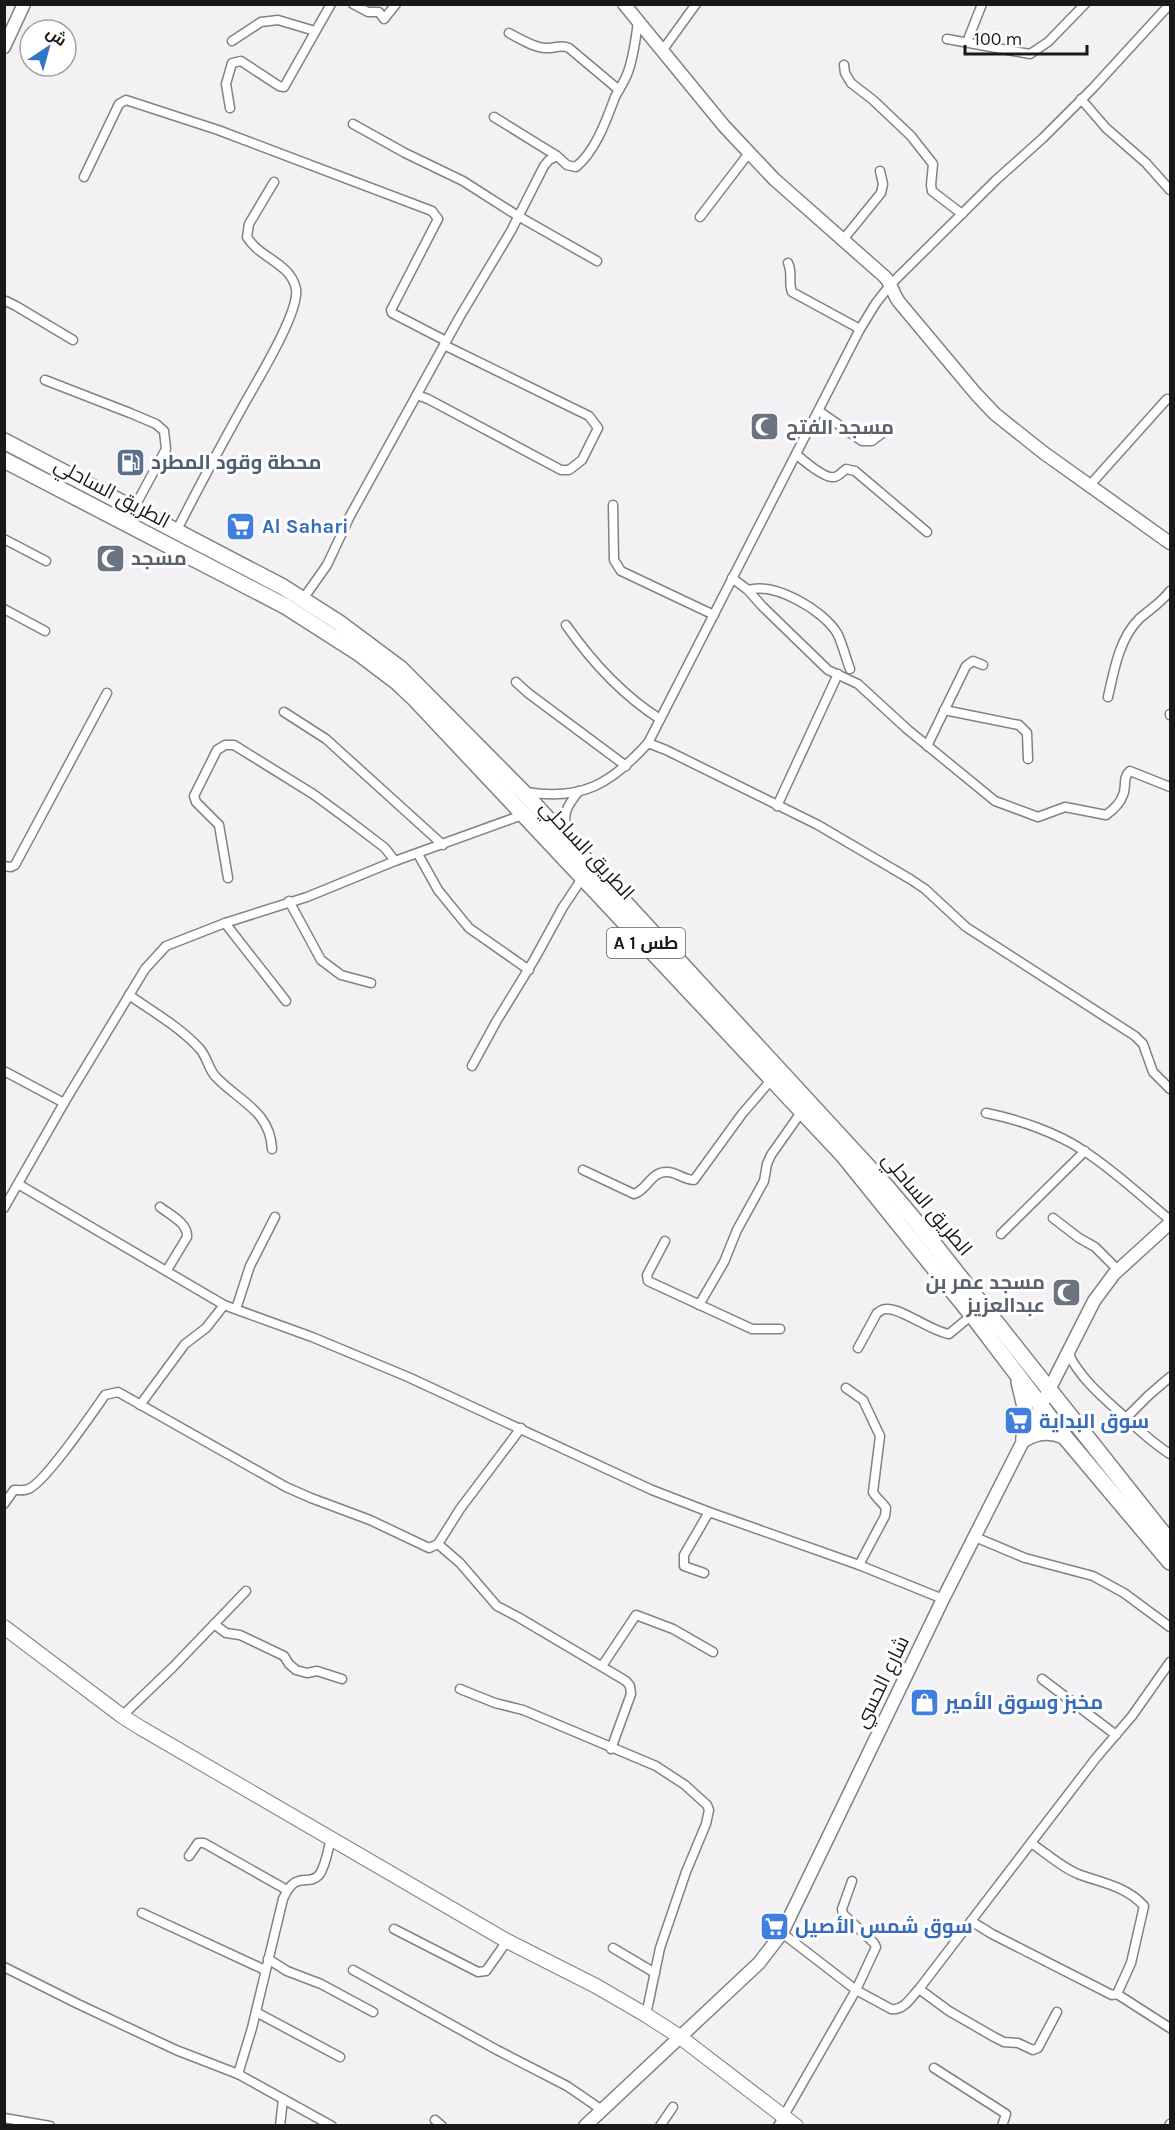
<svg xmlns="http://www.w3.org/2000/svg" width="1175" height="2130" viewBox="0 0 1175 2130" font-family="Karla,Cairo,sans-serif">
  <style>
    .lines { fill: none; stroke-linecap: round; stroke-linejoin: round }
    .street-casing { stroke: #828183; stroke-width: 11 }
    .secondary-casing { stroke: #828183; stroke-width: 15 }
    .primary-casing { stroke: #828183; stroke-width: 16 }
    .highway-casing { stroke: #828183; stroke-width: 18 }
    .street { stroke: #fff; stroke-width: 8 }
    .secondary { stroke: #fff; stroke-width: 12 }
    .primary { stroke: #fff; stroke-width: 14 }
    .highway { stroke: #fff; stroke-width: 15 }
    .labels { text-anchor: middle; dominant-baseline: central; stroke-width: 6; stroke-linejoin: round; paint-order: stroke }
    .shield { fill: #fff; stroke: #5f5e5f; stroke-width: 1.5 }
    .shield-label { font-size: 18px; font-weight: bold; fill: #1a191a }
    .worship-label { font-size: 20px; font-weight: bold; fill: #5b616d; stroke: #fff; text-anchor: start }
    .service-label { font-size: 20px; font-weight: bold; fill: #4e5e75; stroke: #fff; text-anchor: start }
    .street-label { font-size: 20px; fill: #1a191a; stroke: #fff }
    .shop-label { font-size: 20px; font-weight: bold; fill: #366cbe; stroke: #fff; text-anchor: start }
  </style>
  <rect width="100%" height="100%" fill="#f3f1f4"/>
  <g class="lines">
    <defs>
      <g id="street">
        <polyline points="353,4 368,12 379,12 384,19 396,4"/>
        <path d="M509,33c11,6 24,14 36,15 9,1 15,-4 24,0l50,42"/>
        <polyline points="947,39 1030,54 1048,42 1085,4"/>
        <polyline points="232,41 261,22 278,20 315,31"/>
        <polyline points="967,42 982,4"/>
        <polyline points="662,51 696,4"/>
        <polyline points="844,65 845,73 851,83 873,100 911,136 933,164 931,185 932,191 962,214"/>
        <polyline points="1081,99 1106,128 1146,163 1170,190"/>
        <polyline points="230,108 226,84 232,63 241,61 279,86 284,87 331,4"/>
        <polyline points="494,117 557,156"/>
        <polyline points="353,124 405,153 463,181 518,216 597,261"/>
        <polyline points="84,177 119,104 126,100 218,130 432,211 438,219 391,310 392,313 446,341"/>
        <polyline points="700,217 749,153"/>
        <polyline points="842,241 881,193 883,184 880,171"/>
        <path d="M788,263c5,10 0,19 4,29l68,37"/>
        <polyline points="4,302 6,301 16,306 73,340"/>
        <polyline points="45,380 130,413 156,424 164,431 166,449 134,508"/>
        <polyline points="417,395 428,399 561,470 569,470 582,460 598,428 589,416 444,345"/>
        <polyline points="819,411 862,441 872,441 889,428"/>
        <path d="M797,455c7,6 28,24 37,22 4,0 9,-6 12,-8l9,2 72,61"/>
        <polyline points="1090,485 1167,399"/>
        <polyline points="613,505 614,560 621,571 714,615"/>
        <path d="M177,530c19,-38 39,-75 60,-113 13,-25 63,-103 59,-128 -5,-26 -37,-31 -49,-52l2,-13 25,-42"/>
        <polyline points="4,539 46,561"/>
        <path d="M732,578l16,12 14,16 66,64 30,14 49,45 88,72 43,16 27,-10 41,8c7,-5 14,-11 17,-20 4,-9 -1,-17 7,-24l40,16"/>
        <path d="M748,590c27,-8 75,20 89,43 5,9 9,26 13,36"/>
        <path d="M303,599l24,-34 23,-49 109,-198 52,-87 33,-65 5,-6 8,-4 10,9 9,2c20,-17 30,-46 39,-70 4,-8 10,-16 13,-25 6,-17 8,-34 10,-51"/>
        <polyline points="4,609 45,631"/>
        <path d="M566,625c26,37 56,70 94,94"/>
        <polyline points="516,682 528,693 626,766"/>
        <path d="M1108,697c6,-26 11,-58 31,-78 10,-9 23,-17 31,-28"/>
        <polyline points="944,710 1019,725 1027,733 1028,759"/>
        <polyline points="284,712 326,739 443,845"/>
        <polyline points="1170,714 1170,715"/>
        <polyline points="648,743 666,750 818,825 910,879 925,889 966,927 1135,1036 1143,1044 1153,1072 1170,1089"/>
        <polyline points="927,746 966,666 973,661 983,665"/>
        <path d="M526,792c56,9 85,-8 122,-49l212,-414 16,-26 15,-19 105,-104 47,-42 50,-50 77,-84"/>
        <polyline points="777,806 838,674"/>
        <path d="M568,836c-6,-21 -3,-28 11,-45"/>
        <polyline points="418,854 438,890 469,928 529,970"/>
        <polyline points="4,866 11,867 15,865 107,693"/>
        <polyline points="228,878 219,825 196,802 194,796 217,750 225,745 234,745 313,794 347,819 385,848 395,861"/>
        <polyline points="289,901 321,960 341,975 371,983"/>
        <polyline points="225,923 286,1001"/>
        <path d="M129,995c24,17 51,32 70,53 8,8 9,20 16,28 23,25 55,34 57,73"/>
        <polyline points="472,1066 496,1022 534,960 563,907 583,877"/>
        <polyline points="4,1071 64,1103"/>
        <path d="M986,1113c31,6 72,20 98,38 31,20 58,46 86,69"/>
        <path d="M583,1170l51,24c13,-4 17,-22 32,-22 10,-1 17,8 28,8l48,-66 30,-35"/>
        <polyline points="18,1184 224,1305 312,1337 408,1377 652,1490 709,1512 859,1565 943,1599"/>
        <path d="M160,1207c10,8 28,16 27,30l-20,33"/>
        <polyline points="4,1208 64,1103 145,969 166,946 225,923 307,897 395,861 525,814"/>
        <polyline points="1053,1218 1079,1238 1095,1247 1118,1270"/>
        <polyline points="1001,1234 1085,1151"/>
        <polyline points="665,1241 647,1275 648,1281 752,1329 780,1329"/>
        <polyline points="699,1305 724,1262 737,1230 764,1181 767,1164 771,1155 802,1111"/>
        <polyline points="236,1309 250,1266 275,1217"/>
        <path d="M858,1348l19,-35c4,-2 4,-4 9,-4 14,-2 44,22 63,25l23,-19"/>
        <path d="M1068,1353c13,27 37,46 59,66 14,13 27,25 43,35"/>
        <path d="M846,1388l17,12 17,36 -7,56c3,6 9,10 13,16l-1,8 -26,49"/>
        <polyline points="140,1405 185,1344 206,1328 224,1305"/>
        <polyline points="1126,1418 1149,1395 1170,1377"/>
        <path d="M4,1504l10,-14c4,0 10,1 14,-1 16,-5 65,-77 77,-94l13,-3 168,95 25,11 59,22 59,28 9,-4 22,-35 61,-81"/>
        <polyline points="975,1537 1025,1558 1093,1576 1124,1593 1170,1627"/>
        <polyline points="438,1544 460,1563 497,1606 518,1617 626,1681 630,1686 631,1694 611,1749"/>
        <polyline points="704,1573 684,1566 684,1555 709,1512"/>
        <polyline points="214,1624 226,1633 240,1635 284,1656 289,1664 296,1670 307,1673 317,1671 342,1679"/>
        <polyline points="602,1666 636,1615 673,1629 713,1652"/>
        <polyline points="1042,1679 1116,1735"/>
        <polyline points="460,1689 495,1703 523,1710 656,1766 685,1785 707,1805 709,1810 706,1824 686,1872 660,1948 646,2015"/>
        <polyline points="122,1716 173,1667 246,1591"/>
        <path d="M1031,1843c15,10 30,24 47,31 24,9 48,12 66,32l-13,57 -14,31"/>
        <polyline points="189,1856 198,1843 204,1843 287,1890"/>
        <polyline points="142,1913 265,1970"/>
        <polyline points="971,1921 992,1934 1112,1995 1117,1994 1170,2028"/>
        <polyline points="394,1929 478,1972 486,1971 507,1941"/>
        <path d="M782,1933l74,57 35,19c13,2 20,-12 28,-20l177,-231 36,-42 38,-54"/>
        <polyline points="613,1948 655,1973"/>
        <polyline points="268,1959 287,1971 321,1984 373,2012"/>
        <polyline points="4,1967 78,2004 176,2050 238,2074 332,2126"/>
        <polyline points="353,1970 497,2050 567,2086 602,2110"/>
        <polyline points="919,1989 949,2011 994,2037 1004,2042 1018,2043 1033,2050 1038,2048 1057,2012"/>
        <polyline points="256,2012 340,2057"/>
        <polyline points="934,2068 1006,2114 1002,2126"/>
        <path d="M238,2074l14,-46 31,-129c13,-30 25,-12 36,-24 7,-9 9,-26 12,-37"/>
        <polyline points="4,2118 50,2126"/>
        <polyline points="435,2120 442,2126"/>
        <polyline points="280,2126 283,2099"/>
        <polyline points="660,2126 673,2107"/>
        <polyline points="778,2126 856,1990 876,1947 874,1943 843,1914 842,1909 852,1881"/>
        <polyline points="1169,2126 1170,2124"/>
      </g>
      <g id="secondary">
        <path d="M624,4l100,122 50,53 111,98c7,8 8,17 14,25l77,92 19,20 49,39 126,90"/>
        <polyline points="4,47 24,4"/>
        <polyline points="585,2126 759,1963 782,1933 943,1599 1094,1301 1114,1274 1170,1223"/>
      </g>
      <polyline id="primary" points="4,1627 122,1716 141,1728 507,1941 596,1986 646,2015 680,2037 796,2126"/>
      <g id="highway">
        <polyline points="4,441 283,587 338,622 401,669 523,792 886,1186 918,1224 1170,1542"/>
        <polyline points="4,460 285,606 360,654 397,682 416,700 843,1155 972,1315 1064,1436 1170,1562"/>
        <polyline points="1019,1382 1025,1407 1024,1439"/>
        <path d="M1024,1439c13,-8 26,-9 40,-3"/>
      </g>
    </defs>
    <use href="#street" class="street-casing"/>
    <use href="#secondary" class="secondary-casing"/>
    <use href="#primary" class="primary-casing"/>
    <use href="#highway" class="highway-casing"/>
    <use href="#street" class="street"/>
    <use href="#secondary" class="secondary"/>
    <use href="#primary" class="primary"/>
    <use href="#highway" class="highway"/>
  </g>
  <defs>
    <symbol id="mosque-square" viewBox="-11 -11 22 22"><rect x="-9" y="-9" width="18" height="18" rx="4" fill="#6b7280" stroke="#fff"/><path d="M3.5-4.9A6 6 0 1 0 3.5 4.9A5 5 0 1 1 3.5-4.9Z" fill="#fff"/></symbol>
    <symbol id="fuel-square" viewBox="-11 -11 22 22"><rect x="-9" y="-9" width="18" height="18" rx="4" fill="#5c6f8a" stroke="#fff"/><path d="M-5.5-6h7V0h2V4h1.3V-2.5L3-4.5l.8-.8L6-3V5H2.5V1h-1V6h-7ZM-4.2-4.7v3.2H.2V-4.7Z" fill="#fff"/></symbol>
    <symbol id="supermarket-square" viewBox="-11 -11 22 22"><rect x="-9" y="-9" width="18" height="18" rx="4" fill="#3f7fe0" stroke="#fff"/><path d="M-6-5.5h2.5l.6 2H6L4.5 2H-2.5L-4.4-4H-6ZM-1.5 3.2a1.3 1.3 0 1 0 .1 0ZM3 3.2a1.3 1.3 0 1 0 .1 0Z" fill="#fff"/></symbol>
    <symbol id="shop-square" viewBox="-11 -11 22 22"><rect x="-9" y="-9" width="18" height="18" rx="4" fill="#3f7fe0" stroke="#fff"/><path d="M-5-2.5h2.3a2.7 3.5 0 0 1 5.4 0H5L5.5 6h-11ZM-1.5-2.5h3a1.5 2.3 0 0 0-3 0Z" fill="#fff"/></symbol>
  </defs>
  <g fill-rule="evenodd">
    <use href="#mosque-square" x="748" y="410" width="33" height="33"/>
    <use href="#fuel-square" x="114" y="446" width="33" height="33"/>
    <use href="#supermarket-square" x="224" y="510" width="33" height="33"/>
    <use href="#mosque-square" x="94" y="542" width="33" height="33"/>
    <use href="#mosque-square" x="1050" y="1276" width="33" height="33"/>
    <use href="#supermarket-square" x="1002" y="1404" width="33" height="33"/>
    <use href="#shop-square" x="908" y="1686" width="33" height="33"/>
    <use href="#supermarket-square" x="758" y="1910" width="33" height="33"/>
  </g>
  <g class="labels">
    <rect class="shield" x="607" y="928" width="78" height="30" rx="4.5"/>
    <g class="shield-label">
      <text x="646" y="943">A 1 طس</text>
    </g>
    <g class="worship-label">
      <text x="786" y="427">مسجد الفتح</text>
      <text x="131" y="558">مسجد</text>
      <text x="1045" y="1282" text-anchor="end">مسجد عمر بن<tspan x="1045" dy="23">عبدالعزيز</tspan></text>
    </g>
    <g class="service-label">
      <text x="151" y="462">محطة وقود المطرد</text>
    </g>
    <g class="street-label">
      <text transform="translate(112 493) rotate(28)">الطريق الساحلي</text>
      <text transform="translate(587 850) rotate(47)">الطريق الساحلي</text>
      <text transform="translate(927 1204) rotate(50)">الطريق الساحلي</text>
      <text transform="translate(882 1682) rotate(-64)">شارع الحسي</text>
    </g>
    <g class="shop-label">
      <text x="262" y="526">Al Sahari</text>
      <text x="1039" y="1421">سوق البداية</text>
      <text x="945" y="1702">مخبز وسوق الأمير</text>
      <text x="795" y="1926">سوق شمس الأصيل</text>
    </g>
  </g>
  <rect width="1175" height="2130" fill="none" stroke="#1a191a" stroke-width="12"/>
  <g transform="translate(48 48) rotate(36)"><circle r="28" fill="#ffffff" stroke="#a3a3a3" stroke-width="1.5"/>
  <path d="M0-4.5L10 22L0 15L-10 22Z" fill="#2e78c9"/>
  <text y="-9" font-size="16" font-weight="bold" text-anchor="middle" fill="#1a191a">ش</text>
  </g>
  <path d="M965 45v9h122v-9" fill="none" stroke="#1a191a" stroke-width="3"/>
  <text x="974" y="45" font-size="18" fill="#1a191a" stroke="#ffffff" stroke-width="4.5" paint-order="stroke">100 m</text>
</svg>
